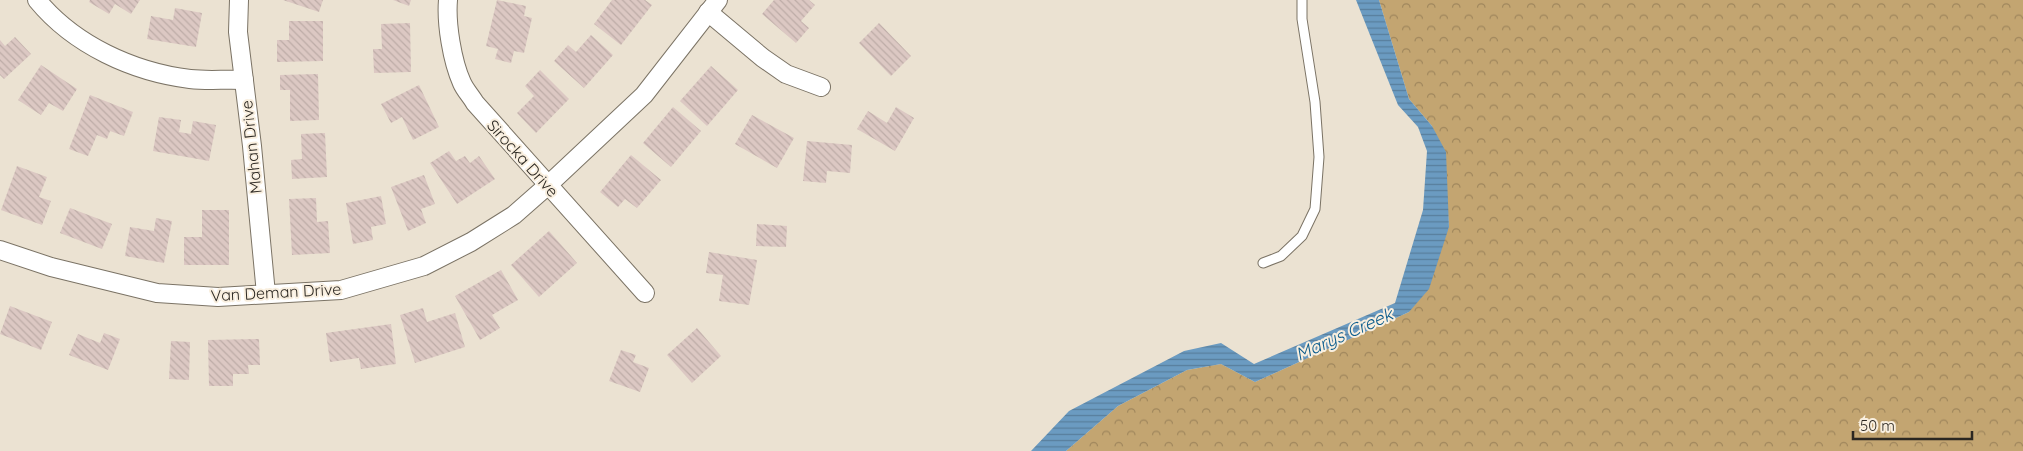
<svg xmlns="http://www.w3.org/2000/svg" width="2023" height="451" viewBox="0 0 2023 451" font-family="Quicksand,sans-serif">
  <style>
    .forest { fill: url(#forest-crowns) }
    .water { fill: url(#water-rules) }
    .building { fill: url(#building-back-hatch) }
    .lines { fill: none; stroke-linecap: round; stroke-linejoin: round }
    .service-casing { stroke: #7b7365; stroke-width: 11 }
    .minor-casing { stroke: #7b7365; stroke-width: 20 }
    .service { stroke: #fff; stroke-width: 9 }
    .minor { stroke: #fff; stroke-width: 18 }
    .labels { text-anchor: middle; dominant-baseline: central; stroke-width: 4; stroke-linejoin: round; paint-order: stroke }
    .street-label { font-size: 16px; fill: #2b2721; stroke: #f9efdf }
    .water-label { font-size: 18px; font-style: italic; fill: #0b5c8d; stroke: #f9efdf }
  </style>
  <defs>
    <pattern id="forest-crowns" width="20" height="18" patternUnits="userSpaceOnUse" patternTransform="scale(1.25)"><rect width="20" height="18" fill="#c3a571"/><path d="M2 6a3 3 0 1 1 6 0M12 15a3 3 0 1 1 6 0" fill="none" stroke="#9f865c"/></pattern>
    <pattern id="water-rules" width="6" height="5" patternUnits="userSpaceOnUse" patternTransform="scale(1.25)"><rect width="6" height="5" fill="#6b9bc1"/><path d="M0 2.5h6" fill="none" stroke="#587e9c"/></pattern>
    <pattern id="building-back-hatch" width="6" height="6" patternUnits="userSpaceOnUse" patternTransform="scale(1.25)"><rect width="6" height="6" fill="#dcc8c3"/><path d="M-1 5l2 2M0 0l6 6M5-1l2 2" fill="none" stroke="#bdaca7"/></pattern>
  </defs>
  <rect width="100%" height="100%" fill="#ebe2d2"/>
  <polygon class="forest" points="1379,0 2023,0 2023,451 1066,451 1118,406 1187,370 1221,364 1255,382 1409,312 1449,227 1447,198 1432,126 1409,99"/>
  <polygon class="water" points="1356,0 1379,0 1409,99 1432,126 1446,152 1449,227 1429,289 1409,312 1255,382 1221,364 1187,370 1118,406 1066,451 1031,451 1069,411 1184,351 1221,343 1254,364 1395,303 1423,210 1427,151 1418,127 1398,105"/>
  <g class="building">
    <polygon points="90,0 140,0 131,14 115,4 109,14 89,2"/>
    <polygon points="283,0 323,0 319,12"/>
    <polygon points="393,0 411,0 409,6"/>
    <polygon points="497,0 526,6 524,16 532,18 524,53 514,51 511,63 495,59 498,49 486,46"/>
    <polygon points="612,0 645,0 652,5 621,45 594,24"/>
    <polygon points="774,0 809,0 815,5 801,21 809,28 796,43 762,14"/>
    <polygon points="175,8 202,13 196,47 147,39 151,16 173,20"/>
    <polygon points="289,21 323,21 323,61 277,62 277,40 289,40"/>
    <polygon points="410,23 411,72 374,73 373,49 382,49 381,24"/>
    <polygon points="879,23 911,56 891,76 859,43"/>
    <polygon points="591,35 613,55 584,88 554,61 568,45 576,52"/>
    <polygon points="15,37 31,54 4,79 0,75 0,40 5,46"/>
    <polygon points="41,65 77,89 63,111 49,103 41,115 18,100"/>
    <polygon points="711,66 738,90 707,126 680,101"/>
    <polygon points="540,70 569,99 536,133 517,113 534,96 525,86"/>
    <polygon points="318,74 319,120 290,121 290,90 280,90 280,75"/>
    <polygon points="419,85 439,127 413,140 402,117 391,123 381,104"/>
    <polygon points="90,95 133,112 124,136 110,131 107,139 97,135 88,156 69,149"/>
    <polygon points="673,107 701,131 671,167 643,143"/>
    <polygon points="896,107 914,118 895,151 857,129 868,111 887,123"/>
    <polygon points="752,115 794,138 777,168 735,144"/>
    <polygon points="159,117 181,120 179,132 191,134 193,121 216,125 209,161 153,151"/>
    <polygon points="325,133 327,177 292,179 291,160 302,159 301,134"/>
    <polygon points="807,141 852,145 850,173 827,171 826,183 803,181"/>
    <polygon points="449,151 456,161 465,156 470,163 479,156 495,179 457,204 430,163"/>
    <polygon points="631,155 661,180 637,208 625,199 618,207 600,192"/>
    <polygon points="17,166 47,177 39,197 51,201 42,225 1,210"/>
    <polygon points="424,175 435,204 421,209 426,223 408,231 391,187"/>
    <polygon points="381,196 386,224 371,227 373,240 353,244 346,203"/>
    <polygon points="316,198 317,222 328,221 330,253 292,255 289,199"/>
    <polygon points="70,208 112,224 102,249 60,233"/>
    <polygon points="202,210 229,210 229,265 184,265 184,237 202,237"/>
    <polygon points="156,218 172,221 164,263 125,256 130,227 154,231"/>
    <polygon points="757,224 787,226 786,247 756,246"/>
    <polygon points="549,231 577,263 539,297 511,265"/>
    <polygon points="709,252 757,260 749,305 719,301 723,275 706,273"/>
    <polygon points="501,270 518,300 492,315 500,328 480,340 455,296"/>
    <polygon points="10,306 52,322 41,350 0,334"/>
    <polygon points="423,308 427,322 455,313 465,347 415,363 400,315"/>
    <polygon points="391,324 396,364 361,369 359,358 330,362 326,333"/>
    <polygon points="697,328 721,356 692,383 667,355"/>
    <polygon points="104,333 120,339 108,370 69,355 78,334 100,343"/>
    <polygon points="259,339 260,365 248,365 249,374 233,374 233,386 209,386 208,340"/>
    <polygon points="171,341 190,342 189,380 169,379"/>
    <polygon points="621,350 636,355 633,362 649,368 640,392 609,381"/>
  </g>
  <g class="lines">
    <defs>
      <polyline id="service" points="1263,263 1281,256 1302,236 1315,209 1319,157 1315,102 1302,19 1302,0"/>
      <g id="minor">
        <path d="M37,0c37,45 96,72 153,79 18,2 36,0 54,1"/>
        <polyline points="239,0 238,32 252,146 266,294"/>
        <path d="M448,0c-2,23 4,61 14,83 3,7 9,13 13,20l170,190"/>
        <polyline points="708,12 763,58 786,74 821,87"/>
        <polyline points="0,250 51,267 157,293 218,297 341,290 424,266 471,242 514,215 547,186 644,95 718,0"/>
      </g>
    </defs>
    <use href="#service" class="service-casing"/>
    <use href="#minor" class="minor-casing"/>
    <use href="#service" class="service"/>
    <use href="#minor" class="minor"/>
  </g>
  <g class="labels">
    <g class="street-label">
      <text transform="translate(251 147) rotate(-96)">Mahan Drive</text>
      <text transform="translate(523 158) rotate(48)">Sirocka Drive</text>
      <text transform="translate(276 292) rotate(-3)">Van Deman Drive</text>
    </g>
    <g class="water-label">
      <text transform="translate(1344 334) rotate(-24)">Marys Creek</text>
    </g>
  </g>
  <path d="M1853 431v8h119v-8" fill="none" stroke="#2b2721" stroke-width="2.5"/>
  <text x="1860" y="431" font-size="15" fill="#2b2721" stroke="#f9efdf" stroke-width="4" paint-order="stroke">50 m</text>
</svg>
